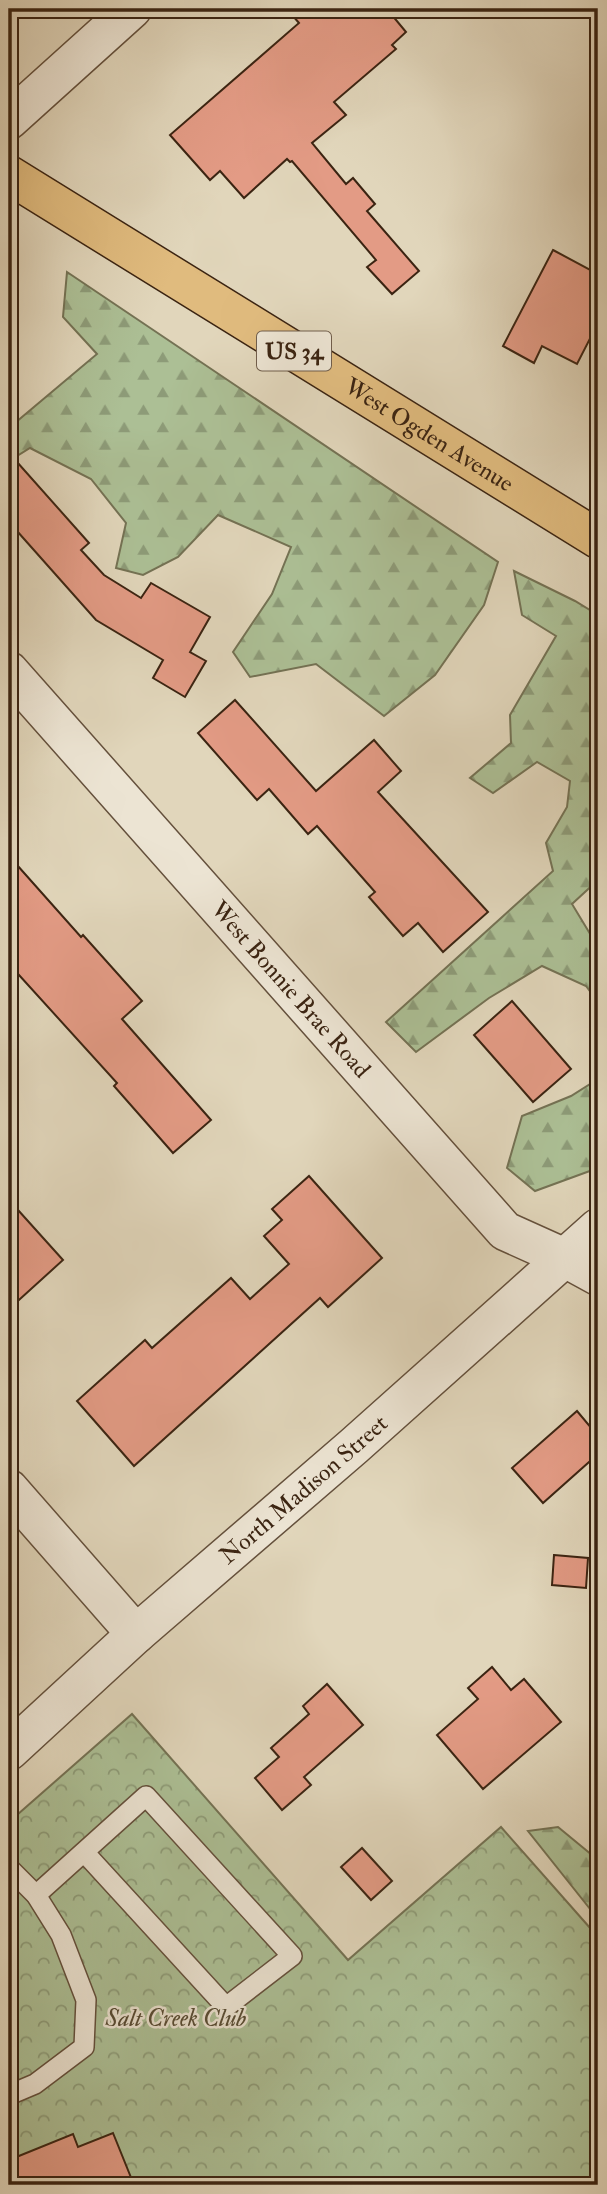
<svg xmlns="http://www.w3.org/2000/svg" width="607" height="2194" viewBox="0 0 607 2194" font-family="'IM FELL Double Pica',serif">
  <style>
    .forest { fill: url(#forest-firs); stroke: #747254; stroke-width: 2 }
    .park { fill: url(#park-crowns); stroke: #747254; stroke-width: 2 }
    .building { fill: #e39b85; stroke: #3b2412; stroke-width: 2 }
    .lines { fill: none; stroke-linecap: round; stroke-linejoin: round }
    .service-casing { stroke: #64503c; stroke-width: 22 }
    .minor-casing { stroke: #64503c; stroke-width: 41 }
    .primary-casing { stroke: #3b2412; stroke-width: 41 }
    .service { stroke: #ece4d3; stroke-width: 19 }
    .minor { stroke: #ece4d3; stroke-width: 38 }
    .primary { stroke: #e0bb7e; stroke-width: 38 }
    .labels { text-anchor: middle; dominant-baseline: central; stroke-width: 5; stroke-linejoin: round; paint-order: stroke }
    .shield { fill: #ece4d3; stroke: #705e4c; stroke-width: 2 }
    .shield-label { font-size: 23px; font-weight: bold; fill: #3b2412 }
    .street-label { font-size: 24px; fill: #3b2412; stroke: #ece4d3 }
    .park-label { font-size: 24px; font-style: italic; fill: #574b33; stroke: #ece4d3 }
  </style>
  <defs>
    <pattern id="forest-firs" width="22" height="20" patternUnits="userSpaceOnUse" patternTransform="scale(1.75)"><rect width="22" height="20" fill="#acbf95"/><path d="M5 1l3.5 6h-7zM16 11l3.5 6h-7z" fill="#8d9b78"/></pattern>
    <pattern id="park-crowns" width="20" height="18" patternUnits="userSpaceOnUse" patternTransform="scale(1.75)"><rect width="20" height="18" fill="#acbf95"/><path d="M2 6a3 3 0 1 1 6 0M12 15a3 3 0 1 1 6 0" fill="none" stroke="#8d9b78"/></pattern>
  </defs>
  <rect width="100%" height="100%" fill="#e1d6bb"/>
  <filter id="stains"><feTurbulence type="fractalNoise" baseFrequency=".00286" numOctaves="4"/><feColorMatrix values="0 0 0 0 .2 0 0 0 0 .09 0 0 0 0 .02 0 0 0 .5 -.17"/></filter>
  <radialGradient id="worn" r=".72"><stop offset=".6" stop-color="#630" stop-opacity="0"/><stop offset="1" stop-color="#630" stop-opacity=".3"/></radialGradient>
  <g class="forest">
    <polygon points="67,272 498,562 484,605 435,675 384,716 316,664 250,677 233,652 272,594 291,547 218,515 178,557 143,575 116,568 126,523 91,479 30,448 9,461 9,428 97,354 63,317"/>
    <polygon points="514,571 575,601 598,615 598,880 572,904 598,947 598,1002 586,986 542,966 489,998 416,1052 386,1022 553,871 546,843 567,807 570,781 537,762 493,793 470,778 511,743 510,715 556,636 522,615"/>
    <polygon points="598,1079 598,1168 535,1191 507,1168 522,1116 571,1096"/>
    <polygon points="558,1827 598,1860 598,1919 528,1831"/>
  </g>
  <polygon class="park" points="132,1714 348,1960 501,1827 598,1937 598,2185 9,2185 9,1822"/>
  <g class="building">
    <polygon points="287,9 387,9 406,32 392,45 396,49 334,102 346,115 312,143 346,184 353,178 375,204 367,211 419,271 392,294 367,267 376,260 292,161 290,162 287,159 244,198 220,171 210,180 170,135 299,23"/>
    <polygon points="553,250 598,274 598,323 577,364 542,346 534,363 503,346"/>
    <polygon points="9,453 89,543 81,550 104,575 141,598 151,583 210,617 190,652 206,661 185,697 153,678 163,660 96,620 9,522"/>
    <polygon points="235,700 316,791 374,740 401,771 378,792 488,912 443,952 418,923 403,936 369,897 375,892 317,826 308,834 269,789 257,800 198,733"/>
    <polygon points="9,856 81,937 83,935 142,1001 122,1019 211,1120 173,1153 114,1086 117,1083 9,964"/>
    <polygon points="512,1001 571,1069 533,1102 474,1035"/>
    <polygon points="309,1176 382,1258 328,1307 320,1298 134,1466 77,1401 145,1340 152,1348 231,1278 250,1299 289,1264 264,1236 282,1220 272,1209"/>
    <polygon points="9,1200 63,1260 9,1309"/>
    <polygon points="577,1411 598,1436 598,1454 543,1503 512,1468"/>
    <polygon points="554,1555 588,1558 586,1588 552,1585"/>
    <polygon points="492,1667 511,1690 524,1679 561,1722 483,1789 437,1735 478,1699 468,1688"/>
    <polygon points="327,1684 363,1725 304,1777 311,1785 282,1810 255,1778 279,1757 271,1748 309,1714 303,1706"/>
    <polygon points="362,1848 392,1881 371,1900 341,1867"/>
    <polygon points="113,2133 134,2185 9,2185 9,2160 73,2134 78,2147"/>
  </g>
  <g class="lines">
    <defs>
      <g id="service">
        <polyline points="9,1868 36,1895 61,1935 86,2000 84,2047 35,2084 9,2095"/>
        <polyline points="36,1895 146,1796 292,1956 226,2007 84,1852"/>
      </g>
      <g id="minor">
        <polyline points="9,120 132,9"/>
        <path id="s1" d="M9,671l496,560 60,27 33,18"/>
        <polyline points="9,1489 136,1634"/>
        <path id="s2" d="M9,1751l127,-117 218,-188 244,-218"/>
      </g>
      <g id="primary">
        <path id="s3" d="M9,175l589,364"/>
      </g>
    </defs>
    <use href="#service" class="service-casing"/>
    <use href="#minor" class="minor-casing"/>
    <use href="#primary" class="primary-casing"/>
    <use href="#service" class="service"/>
    <use href="#minor" class="minor"/>
    <use href="#primary" class="primary"/>
  </g>
  <g class="labels">
    <rect class="shield" x="257" y="331.5" width="74" height="39" rx="5"/>
    <g class="shield-label">
      <text x="294" y="351">US 34</text>
    </g>
    <g class="street-label">
      <text stroke="none"><textPath href="#s3" startOffset="494">West Ogden Avenue</textPath></text>
      <text stroke="none"><textPath href="#s1" startOffset="425">West Bonnie Brae Road</textPath></text>
      <text stroke="none"><textPath href="#s2" startOffset="394">North Madison Street</textPath></text>
    </g>
    <g class="park-label">
      <text x="176" y="2018">Salt Creek Club</text>
    </g>
  </g>
  <rect width="607" height="2194" fill="none" stroke="#e1d6bb" stroke-width="35"/>
  <rect x="10" y="10" width="586" height="2173" fill="none" stroke="#3b2412" stroke-width="3.5"/>
  <rect x="18" y="18" width="572" height="2159" fill="none" stroke="#3b2412" stroke-width="2"/>
  <rect width="100%" height="100%" filter="url(#stains)"/>
  <rect width="100%" height="100%" fill="url(#worn)"/>
</svg>
